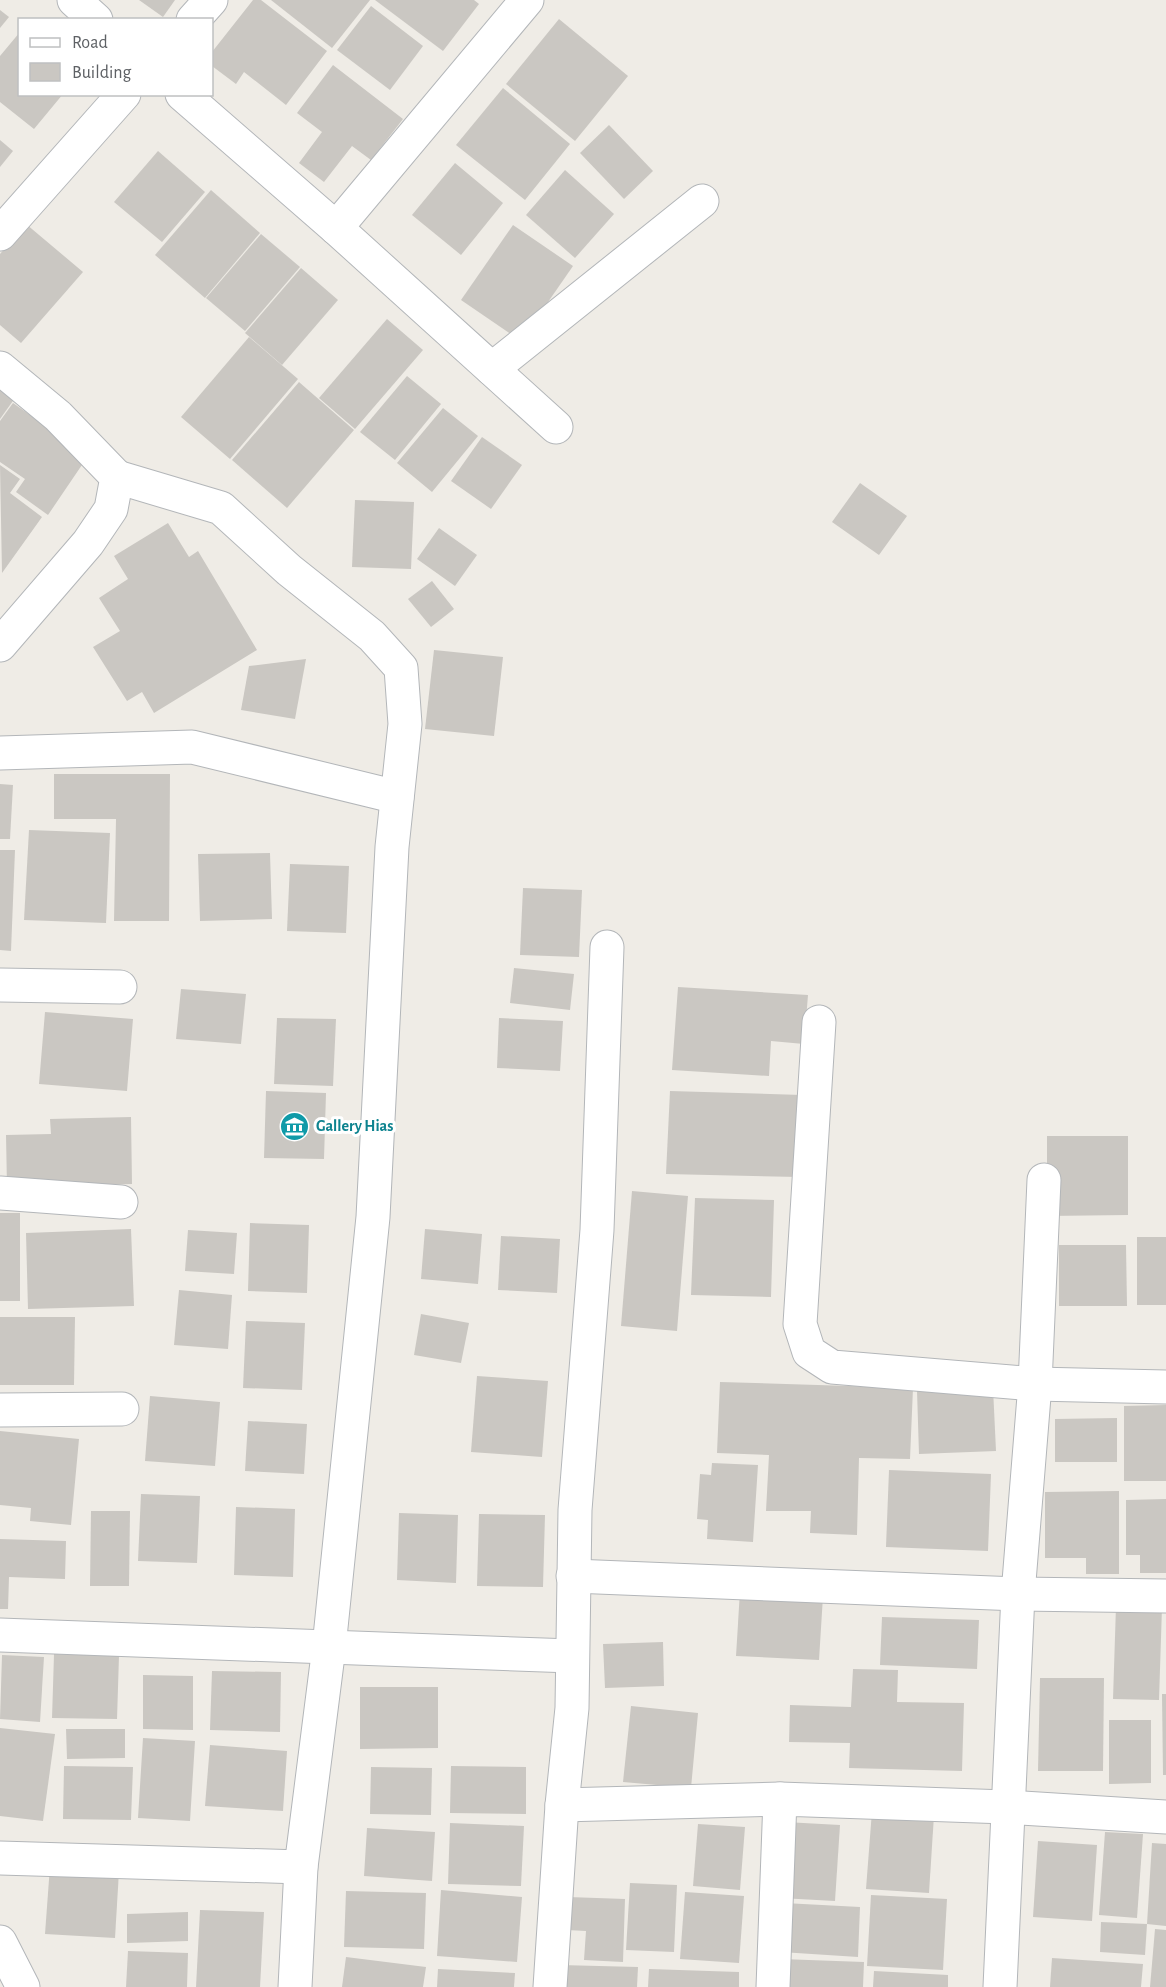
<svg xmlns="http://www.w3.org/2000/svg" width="1166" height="1987" viewBox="0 0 1166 1987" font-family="'Alegreya Sans',sans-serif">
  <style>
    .building { fill: #cac7c2 }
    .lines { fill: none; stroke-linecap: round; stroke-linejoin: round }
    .street-casing { stroke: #b3b6b9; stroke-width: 35 }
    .street { stroke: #fff; stroke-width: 33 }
    .labels { text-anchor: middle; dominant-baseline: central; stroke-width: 6; stroke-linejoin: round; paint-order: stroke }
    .culture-label { font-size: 16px; font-weight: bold; fill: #0d838f; stroke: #fff; text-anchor: start }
  </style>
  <rect width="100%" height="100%" fill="#efece6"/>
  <g class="building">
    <polygon points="139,0 175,0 163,17"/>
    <polygon points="253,0 261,0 327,51 286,105 244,72 236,84 212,66 212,52"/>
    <polygon points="271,0 370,0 332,48"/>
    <polygon points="375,0 474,0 479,4 443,51"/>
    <polygon points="371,6 423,46 390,90 337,50"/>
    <polygon points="0,10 9,17 0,28"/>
    <polygon points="559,19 628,76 575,141 506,84"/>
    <polygon points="20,32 20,94 63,94 34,129 0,102 0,56"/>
    <polygon points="333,65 403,119 371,160 352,146 324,182 299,163 322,132 297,113"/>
    <polygon points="503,88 570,144 525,200 456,145"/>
    <polygon points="609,125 653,171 624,199 580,153"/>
    <polygon points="0,140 13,151 0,167"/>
    <polygon points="158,151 205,192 162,242 114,202"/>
    <polygon points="455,163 503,203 461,255 412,215"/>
    <polygon points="565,170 614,214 575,258 526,215"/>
    <polygon points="211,190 260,233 205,298 155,255"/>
    <polygon points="26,224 83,272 21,343 0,325 0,254"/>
    <polygon points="513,225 573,266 521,341 461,300"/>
    <polygon points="261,234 300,267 245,331 206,298"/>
    <polygon points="301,268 338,300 282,365 245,333"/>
    <polygon points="387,319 423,350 355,429 319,398"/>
    <polygon points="249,337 298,379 230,459 181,417"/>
    <polygon points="407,376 441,404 395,460 360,432"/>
    <polygon points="0,377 20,391 0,419"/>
    <polygon points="299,382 354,430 287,508 232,460"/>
    <polygon points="13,403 88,456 48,515 16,492 25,479 0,462 0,421"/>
    <polygon points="443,408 478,436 432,492 397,463"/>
    <polygon points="482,437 522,465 491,509 451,481"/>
    <polygon points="0,465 20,479 10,493 42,517 2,573"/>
    <polygon points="860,483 907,516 879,555 832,522"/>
    <polygon points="355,500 414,502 411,569 352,567"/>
    <polygon points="168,523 189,557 198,551 257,650 154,713 142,692 127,701 93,647 120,631 99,598 128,579 114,556"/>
    <polygon points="439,528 477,555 455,586 417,559"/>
    <polygon points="432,581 454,609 431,627 408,599"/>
    <polygon points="434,650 503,657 494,736 425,729"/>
    <polygon points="306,659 295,719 241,710 249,666"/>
    <polygon points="54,774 170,774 169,921 114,921 116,819 54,819"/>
    <polygon points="0,784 13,785 10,839 0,839"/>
    <polygon points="29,830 110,833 106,923 24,920"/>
    <polygon points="0,850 15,850 11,951 0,950"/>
    <polygon points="270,853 272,919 200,921 198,854"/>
    <polygon points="290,864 349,866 346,933 287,931"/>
    <polygon points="523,888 582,890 579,957 520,955"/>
    <polygon points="514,968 574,974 570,1010 510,1003"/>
    <polygon points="678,987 808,995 804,1044 771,1041 769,1076 672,1070"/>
    <polygon points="181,989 246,994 241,1044 176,1039"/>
    <polygon points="45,1012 133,1019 127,1091 39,1084"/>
    <polygon points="277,1018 336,1019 333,1086 274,1084"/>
    <polygon points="499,1018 563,1021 560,1071 497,1068"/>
    <polygon points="266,1091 326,1093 324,1159 264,1158"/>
    <polygon points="670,1091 802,1095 799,1177 666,1174"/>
    <polygon points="131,1117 132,1184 7,1187 6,1135 51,1134 50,1119"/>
    <polygon points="1047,1136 1128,1136 1128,1215 1047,1216"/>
    <polygon points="632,1191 688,1196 677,1331 621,1326"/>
    <polygon points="695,1198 774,1200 771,1297 691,1295"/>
    <rect x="0" y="1213" width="20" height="88"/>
    <polygon points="250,1223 309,1225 307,1293 248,1291"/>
    <polygon points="131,1229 134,1306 28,1309 26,1233"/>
    <polygon points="425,1229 482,1234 478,1284 421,1279"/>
    <polygon points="188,1230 237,1233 234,1274 185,1271"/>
    <polygon points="501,1236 560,1239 557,1293 498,1290"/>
    <rect x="1137" y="1237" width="29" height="68"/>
    <polygon points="1059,1245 1126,1245 1127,1306 1059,1306"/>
    <polygon points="179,1290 232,1295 228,1349 174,1345"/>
    <polygon points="421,1314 469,1323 461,1363 414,1355"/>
    <polygon points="0,1317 75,1317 74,1385 0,1385"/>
    <polygon points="246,1321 305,1323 302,1390 243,1388"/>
    <polygon points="477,1376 548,1381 542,1457 471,1452"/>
    <polygon points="720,1382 913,1388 910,1459 859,1458 857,1535 810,1533 811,1511 766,1511 769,1455 717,1453"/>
    <polygon points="993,1388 996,1451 919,1454 917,1391"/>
    <polygon points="150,1396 220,1402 215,1466 145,1461"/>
    <polygon points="1166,1405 1166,1481 1124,1481 1124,1406"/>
    <polygon points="1117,1418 1117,1462 1055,1462 1055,1419"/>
    <polygon points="248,1421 307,1424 304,1474 245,1471"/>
    <polygon points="0,1431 79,1439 71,1525 30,1521 31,1508 0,1505"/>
    <polygon points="712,1463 758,1465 753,1542 707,1539 708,1520 697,1519 700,1474 711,1475"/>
    <polygon points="889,1470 991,1474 988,1551 886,1547"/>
    <polygon points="1119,1491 1119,1574 1086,1574 1086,1558 1045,1558 1045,1492"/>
    <polygon points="141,1494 200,1496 197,1563 138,1561"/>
    <polygon points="1166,1499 1166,1573 1140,1573 1140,1555 1126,1555 1126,1500"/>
    <polygon points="236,1507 295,1509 293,1577 234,1575"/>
    <polygon points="91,1511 130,1511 129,1586 90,1586"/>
    <polygon points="399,1513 458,1515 456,1583 397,1580"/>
    <polygon points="479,1514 545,1515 543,1587 477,1586"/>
    <polygon points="0,1539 66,1541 65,1579 9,1577 8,1609 0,1609"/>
    <polygon points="740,1591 823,1596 819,1660 736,1656"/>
    <polygon points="1116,1606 1162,1607 1159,1700 1113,1699"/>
    <polygon points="882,1617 979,1620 977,1669 880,1665"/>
    <polygon points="663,1642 664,1686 605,1688 603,1644"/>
    <polygon points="54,1654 119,1656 117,1719 52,1718"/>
    <polygon points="2,1655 44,1657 40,1722 0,1719"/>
    <polygon points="853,1669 898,1670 897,1702 964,1703 962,1771 849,1768 850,1743 789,1742 790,1705 851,1707"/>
    <polygon points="212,1671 281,1672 280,1732 210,1730"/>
    <polygon points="143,1675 193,1676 193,1730 143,1729"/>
    <polygon points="1040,1678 1104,1678 1103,1771 1038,1771"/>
    <polygon points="360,1687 438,1687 438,1748 360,1749"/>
    <polygon points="1162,1694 1166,1694 1166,1775 1163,1775"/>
    <polygon points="631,1706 698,1713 691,1788 623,1782"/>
    <polygon points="1109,1720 1151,1720 1151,1783 1109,1784"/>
    <polygon points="0,1728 55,1734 43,1821 0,1816"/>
    <polygon points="66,1729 125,1729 125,1758 67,1759"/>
    <polygon points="143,1738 195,1741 190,1821 138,1818"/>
    <polygon points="210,1745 287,1751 283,1811 205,1806"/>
    <polygon points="64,1766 133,1767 131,1820 63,1819"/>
    <polygon points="451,1766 526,1767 526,1814 450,1813"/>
    <polygon points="371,1767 432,1768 431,1815 370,1814"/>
    <polygon points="872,1811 934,1815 929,1893 866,1889"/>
    <polygon points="785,1822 840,1825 835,1901 780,1898"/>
    <polygon points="450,1823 524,1826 521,1886 448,1884"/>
    <polygon points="698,1824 745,1827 740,1890 693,1886"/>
    <polygon points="367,1828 435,1832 432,1881 364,1876"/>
    <polygon points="1105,1832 1143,1834 1137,1918 1099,1915"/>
    <polygon points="1038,1841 1097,1845 1092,1921 1033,1917"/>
    <polygon points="1152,1843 1166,1844 1166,1926 1147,1924"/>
    <polygon points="50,1866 119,1871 115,1938 45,1934"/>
    <polygon points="630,1883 677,1885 674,1952 626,1950"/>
    <polygon points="441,1890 522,1897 517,1962 437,1956"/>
    <polygon points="346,1891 426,1893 424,1949 344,1947"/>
    <polygon points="685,1892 744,1896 739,1963 680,1959"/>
    <polygon points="871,1895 947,1899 943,1970 867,1966"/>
    <polygon points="568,1897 625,1899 623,1962 584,1960 586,1931 567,1930"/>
    <polygon points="784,1903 860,1907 858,1957 781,1952"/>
    <polygon points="200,1910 264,1912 260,1987 196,1987"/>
    <polygon points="188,1912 188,1941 127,1943 127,1914"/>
    <polygon points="1101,1922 1147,1924 1145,1955 1100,1952"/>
    <polygon points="1155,1929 1166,1930 1166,1987 1150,1987"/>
    <polygon points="128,1951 188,1953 187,1987 126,1987"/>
    <polygon points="346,1957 426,1967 423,1987 342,1987"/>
    <polygon points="1052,1958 1143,1964 1141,1987 1050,1987"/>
    <polygon points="781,1959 864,1962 863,1987 779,1987"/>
    <polygon points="560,1965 638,1967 637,1987 560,1987"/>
    <polygon points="438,1969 515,1973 514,1987 437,1987"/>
    <polygon points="649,1969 739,1972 739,1987 648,1987"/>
    <polygon points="874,1971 948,1975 948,1987 873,1987"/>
  </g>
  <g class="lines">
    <defs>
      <g id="street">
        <polyline points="74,0 96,20"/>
        <polyline points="193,20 211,0"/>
        <polyline points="182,94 336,228 556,427"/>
        <polyline points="336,228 527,0"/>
        <polyline points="0,234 124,94"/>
        <polyline points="0,368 58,416 117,477 111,509 88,543 0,645"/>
        <polyline points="492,369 702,201"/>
        <polyline points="117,477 221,508 289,570 372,636 401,668 405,724 392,847 373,1217 329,1647 301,1867 295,1987"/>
        <polyline points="0,753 192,747 397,797"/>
        <polyline points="0,985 120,987"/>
        <polyline points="819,1022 800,1324 809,1352 832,1367 1035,1384 1166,1387"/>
        <polyline points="0,1193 121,1202"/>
        <polyline points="0,1410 122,1409"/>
        <polyline points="573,1576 1018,1594 1166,1596"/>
        <polyline points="0,1635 572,1656"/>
        <polyline points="562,1805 780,1799"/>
        <polyline points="0,1858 301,1867"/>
        <polyline points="0,1942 23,1987"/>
        <polyline points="550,1987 562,1805 572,1708 575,1510 597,1230 607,947"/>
        <polyline points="773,1987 780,1799 1006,1807 1166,1817"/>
        <polyline points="1000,1987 1018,1594 1035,1384 1044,1180"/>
      </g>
    </defs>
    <use href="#street" class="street-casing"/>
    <use href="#street" class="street"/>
  </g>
  <defs>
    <symbol id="museum-disc" viewBox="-11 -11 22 22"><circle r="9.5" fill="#0f9aa8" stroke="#fff"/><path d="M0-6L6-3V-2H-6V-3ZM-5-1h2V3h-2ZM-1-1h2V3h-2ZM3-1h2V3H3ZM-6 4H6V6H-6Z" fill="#fff"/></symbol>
  </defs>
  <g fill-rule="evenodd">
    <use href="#museum-disc" x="278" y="1110" width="33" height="33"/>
  </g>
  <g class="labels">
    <g class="culture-label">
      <text x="316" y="1126">Gallery Hias</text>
    </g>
  </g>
  <rect x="18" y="18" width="195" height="78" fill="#ffffff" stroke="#bfc0c1" stroke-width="1.5"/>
  <rect x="30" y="38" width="30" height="9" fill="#ffffff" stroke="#bfc0c1" stroke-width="1.5"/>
  <text x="72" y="48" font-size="18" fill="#5e6165">Road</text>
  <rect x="30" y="63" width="30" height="18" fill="#cac7c2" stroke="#bfc0c1" stroke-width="1.5"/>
  <text x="72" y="78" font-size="18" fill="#5e6165">Building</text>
</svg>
